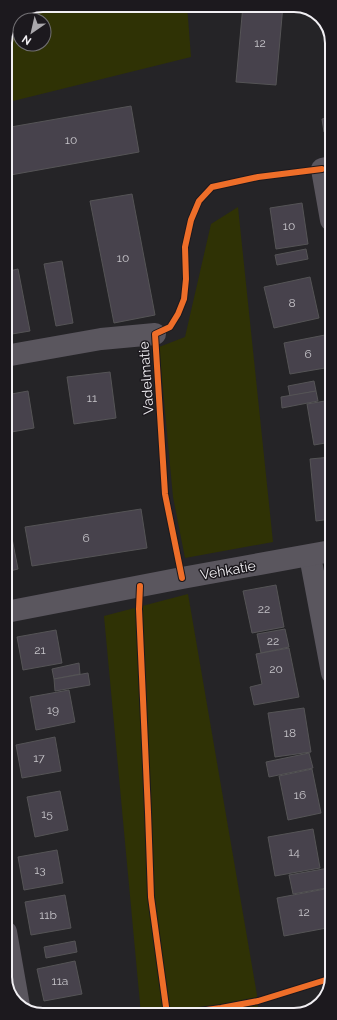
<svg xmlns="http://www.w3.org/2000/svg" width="337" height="1020" viewBox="0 0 337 1020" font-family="Raleway,sans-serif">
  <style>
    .green { fill: #2f3205; fill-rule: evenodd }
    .building { fill: #47424c; stroke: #555456 }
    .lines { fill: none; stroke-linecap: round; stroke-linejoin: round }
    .minor { stroke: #5a565e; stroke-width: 22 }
    .cycleway-casing { stroke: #1c191e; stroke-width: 8 }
    .cycleway { stroke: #ee6e29; stroke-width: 6 }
    .labels { text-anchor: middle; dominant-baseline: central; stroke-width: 3; stroke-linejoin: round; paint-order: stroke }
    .number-label { font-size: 12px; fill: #c6c4c9 }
    .street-label { font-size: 14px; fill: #f1eff3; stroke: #1c191e }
    .rim { fill: none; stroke: #f1eff3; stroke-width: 2 }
  </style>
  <rect width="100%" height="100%" fill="#252427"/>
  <g class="green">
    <path d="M43,5h144l4,52 -186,46v-62l11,-25zM20,20h24v24h-24z"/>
    <polygon points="238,207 273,542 185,558 173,497 159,347 185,337 211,224"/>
    <polygon points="188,594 258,1001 258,1014 141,1014 104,616"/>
  </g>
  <g class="building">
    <polygon points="243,5 283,5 276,85 236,82"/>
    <polygon points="131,106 139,152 5,176 5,128"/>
    <polygon points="331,117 331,131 324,132 322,119"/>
    <polygon points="132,194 155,315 114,323 90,201"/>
    <polygon points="302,203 308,244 276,249 270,208"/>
    <polygon points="306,249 308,259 277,265 275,255"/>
    <polygon points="62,261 73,323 56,326 44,264"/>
    <polygon points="18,269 30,331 12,334 5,297 5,272"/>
    <polygon points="310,277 319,318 274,328 264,287"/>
    <polygon points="325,335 331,367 290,374 284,343"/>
    <polygon points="110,372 116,418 74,424 67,377"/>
    <polygon points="314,381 316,391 290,396 288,386"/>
    <polygon points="28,391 34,428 6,433 6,395"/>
    <polygon points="316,391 318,401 282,408 281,397"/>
    <polygon points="331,400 331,442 314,445 307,404"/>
    <polygon points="331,457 331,519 316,521 310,459"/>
    <polygon points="141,509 147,548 32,566 25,527"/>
    <polygon points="6,523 9,523 18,569 6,572"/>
    <polygon points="276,585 284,627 252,633 243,591"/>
    <polygon points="285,629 289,647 261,653 257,634"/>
    <polygon points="56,630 62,663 23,670 17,637"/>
    <polygon points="289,648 299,697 254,705 250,687 262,684 256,654"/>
    <polygon points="79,663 80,674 54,679 52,669"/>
    <polygon points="88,673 90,685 55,691 54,679"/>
    <polygon points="69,690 75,722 36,730 30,697"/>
    <polygon points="304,708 311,752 275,757 268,713"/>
    <polygon points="55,737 61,771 22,778 16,745"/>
    <polygon points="309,753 313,768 269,777 266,762"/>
    <polygon points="312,769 321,813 288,820 279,776"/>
    <polygon points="60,791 68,830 35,837 27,797"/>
    <polygon points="313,829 320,868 275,876 268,837"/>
    <polygon points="57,850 63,883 24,890 18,857"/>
    <polygon points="329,868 332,887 293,894 289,875"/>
    <polygon points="325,889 332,927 284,936 277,898"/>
    <polygon points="65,895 71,928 31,935 25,902"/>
    <polygon points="75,941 77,952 46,958 44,947"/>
    <polygon points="75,961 82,994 44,1001 37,969"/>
  </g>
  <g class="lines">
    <g class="minor">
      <polyline points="331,167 322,169 331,220"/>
      <polyline points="5,356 101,339 155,334"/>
      <polyline points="310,556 332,673"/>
      <polyline points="6,612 182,578 331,551"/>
      <polyline points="6,932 19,1006"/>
    </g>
    <defs>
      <g id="cycleway">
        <polyline points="182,578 165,494 155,334 170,327 178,314 184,299 186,279 185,247 191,220 199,201 212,187 258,177 322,169"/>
        <polyline points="140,586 139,609 148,812 151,897 167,1014"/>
        <polyline points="177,1014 221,1008 258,1001 332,978"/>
      </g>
    </defs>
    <use href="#cycleway" class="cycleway-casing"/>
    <use href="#cycleway" class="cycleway"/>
  </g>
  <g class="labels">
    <g class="number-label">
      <text x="260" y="43">12</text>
      <text x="71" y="140">10</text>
      <text x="289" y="226">10</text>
      <text x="123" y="258">10</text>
      <text x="292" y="303">8</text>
      <text x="308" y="354">6</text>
      <text x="92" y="398">11</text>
      <text x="86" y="538">6</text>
      <text x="264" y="609">22</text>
      <text x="273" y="641">22</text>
      <text x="40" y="650">21</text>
      <text x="276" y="669">20</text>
      <text x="53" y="710">19</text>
      <text x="290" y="733">18</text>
      <text x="39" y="758">17</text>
      <text x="300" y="795">16</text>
      <text x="47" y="814">15</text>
      <text x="294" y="852">14</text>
      <text x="40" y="870">13</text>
      <text x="304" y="912">12</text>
      <text x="48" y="915">11b</text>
      <text x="60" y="981">11a</text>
    </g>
    <g class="street-label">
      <text transform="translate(146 378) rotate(-94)">Vadelmatie</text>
      <text transform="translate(228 570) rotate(-10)">Vehkatie</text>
    </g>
  </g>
  <path d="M0 0H337V1020H0ZM43 12H294A31 31 0 0 1 325 43V977A31 31 0 0 1 294 1008H43A31 31 0 0 1 12 977V43A31 31 0 0 1 43 12Z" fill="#1c191e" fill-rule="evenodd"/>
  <path class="rim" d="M43 12H294A31 31 0 0 1 325 43V977A31 31 0 0 1 294 1008H43A31 31 0 0 1 12 977V43A31 31 0 0 1 43 12Z"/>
  <g transform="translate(32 32) rotate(214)"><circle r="19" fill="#1c191e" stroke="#716f73"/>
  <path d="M0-3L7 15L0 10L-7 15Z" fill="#aaa8ac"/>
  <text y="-6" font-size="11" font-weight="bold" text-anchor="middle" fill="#f1eff3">N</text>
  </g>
</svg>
